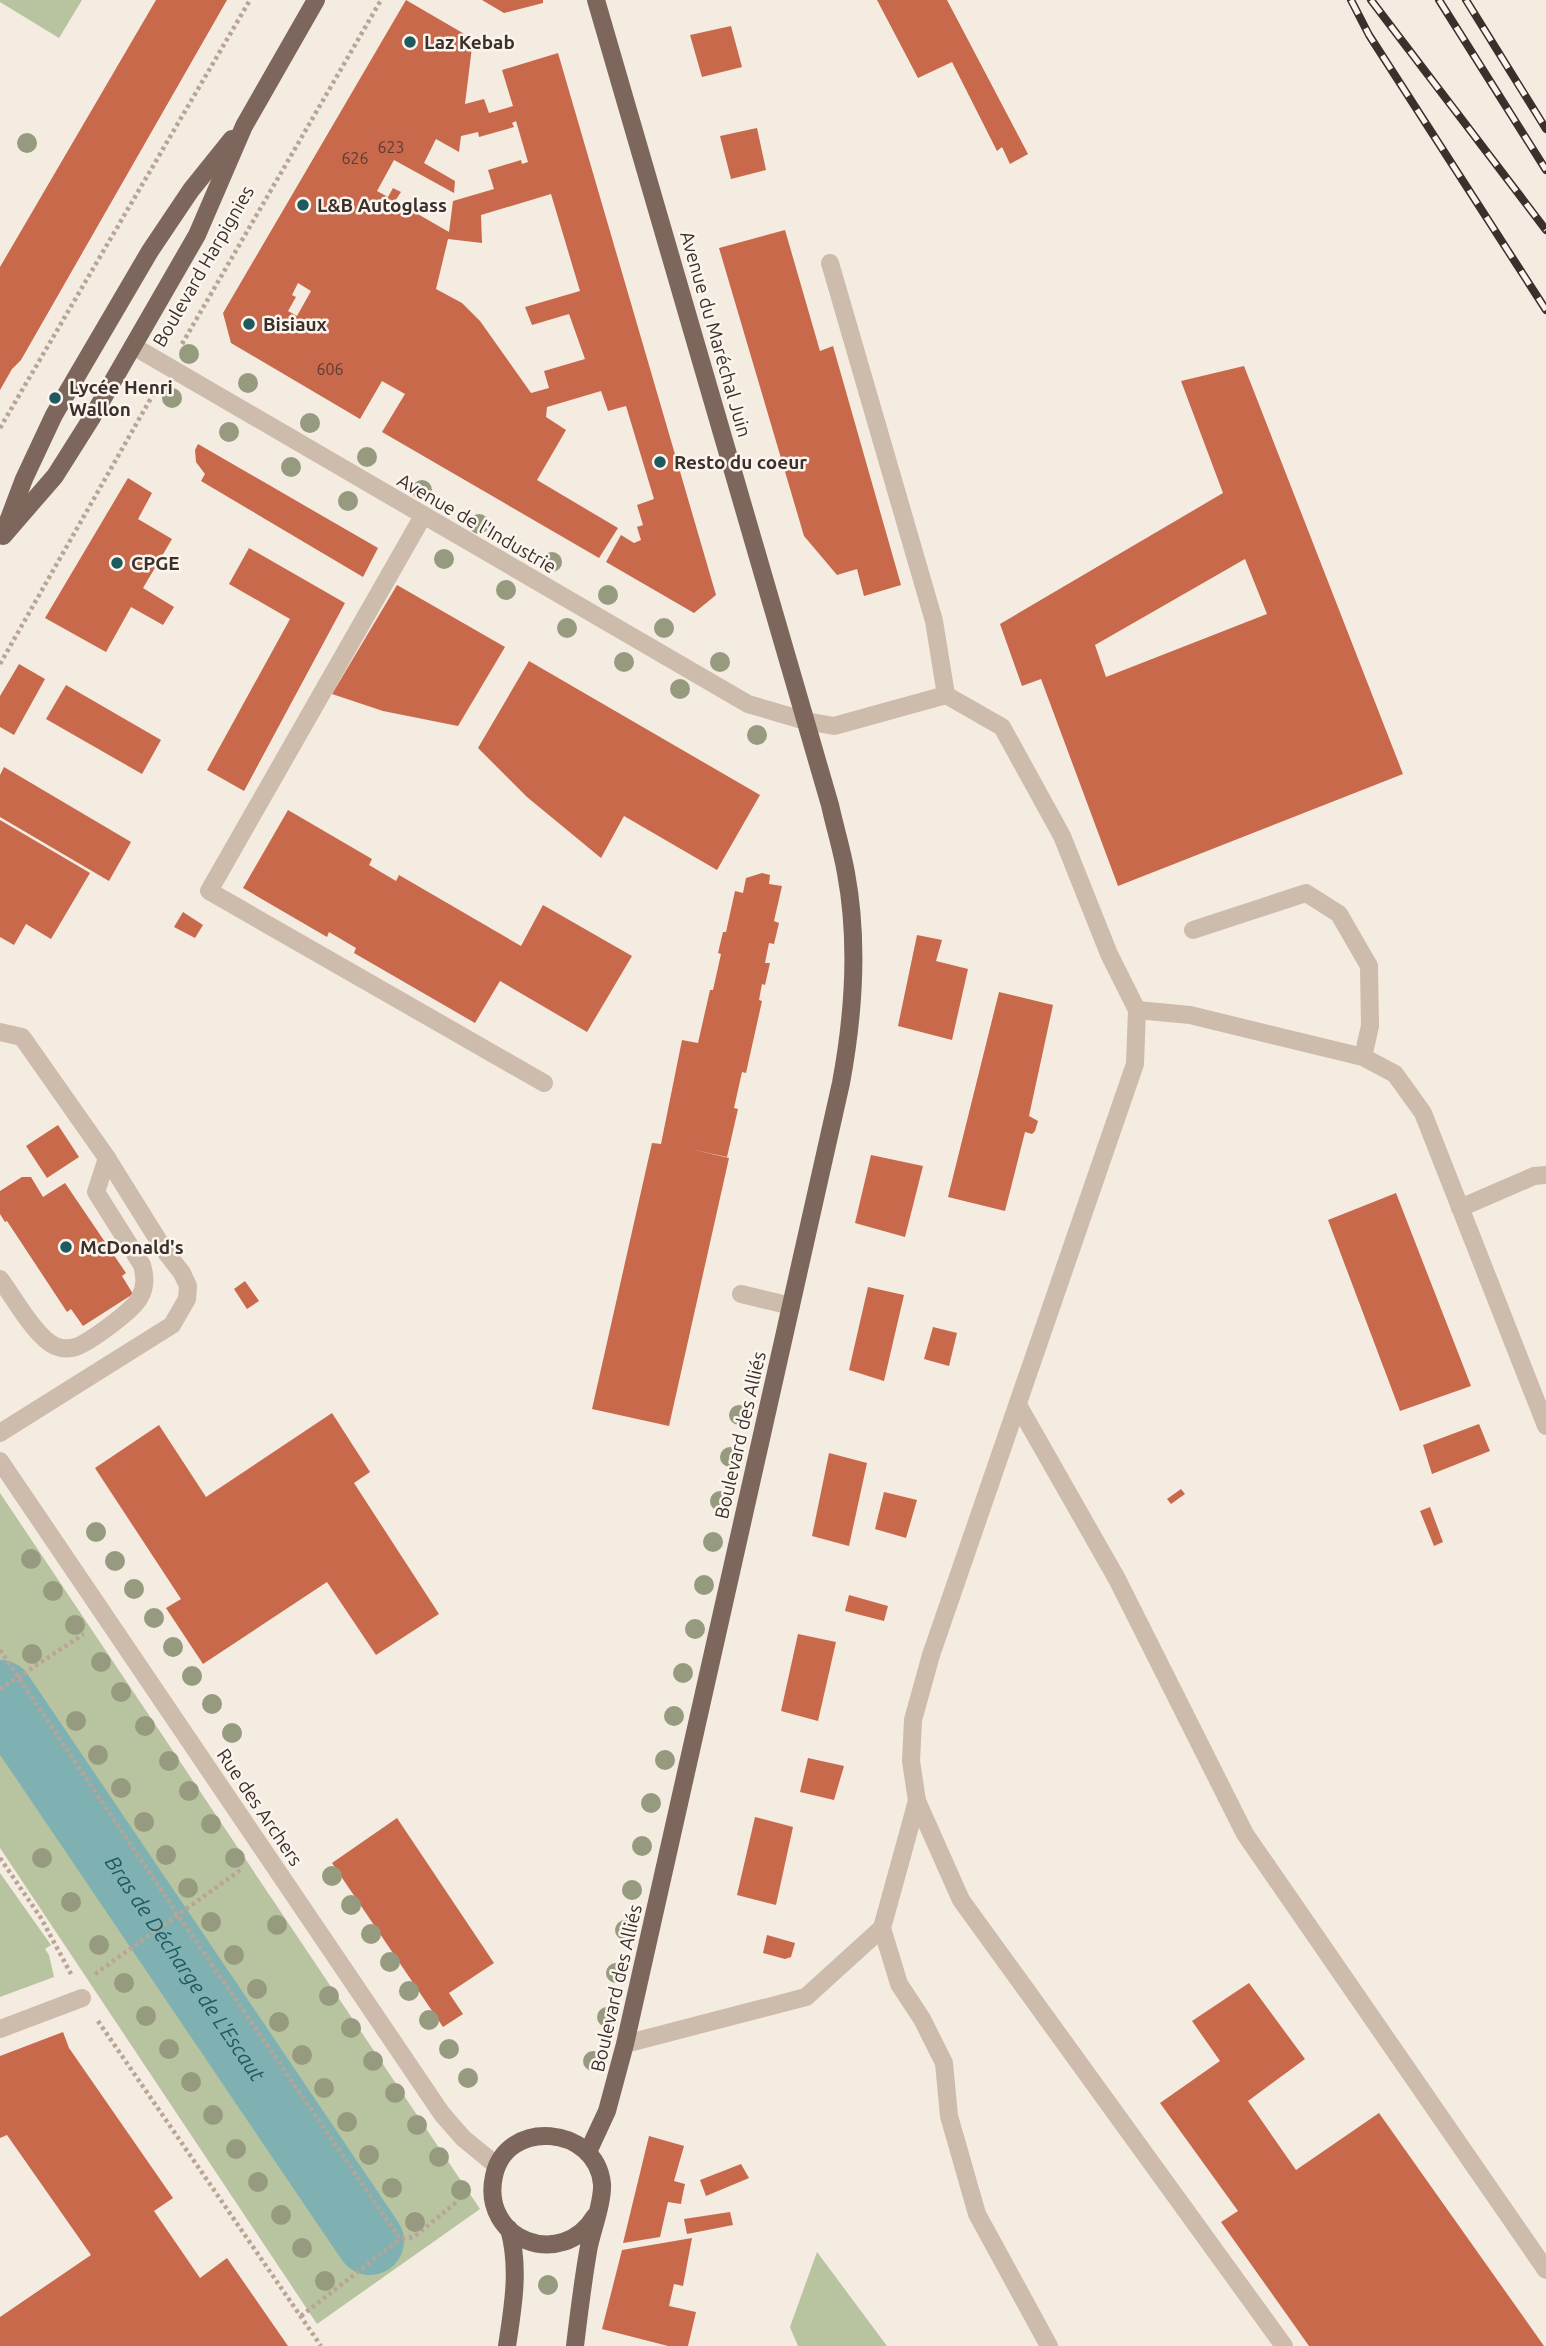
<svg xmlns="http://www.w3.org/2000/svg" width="1546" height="2346" viewBox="0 0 1546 2346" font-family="Ubuntu,sans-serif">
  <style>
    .green { fill: #b8c4a0 }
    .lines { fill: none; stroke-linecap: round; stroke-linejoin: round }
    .river { stroke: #7fb0b2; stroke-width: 68 }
    .building { fill: #c8694b; fill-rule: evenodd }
    .path { stroke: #b9a596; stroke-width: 4.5; stroke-dasharray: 3.5 3.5; stroke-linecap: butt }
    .minor { stroke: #cdbbac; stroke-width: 18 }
    .major { stroke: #7d675c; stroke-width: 18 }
    .rail-casing { stroke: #3b302b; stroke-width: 8 }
    .rail { stroke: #fbf5ee; stroke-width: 5; stroke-dasharray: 16; stroke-linecap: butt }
    .tree { fill: #969b7f }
    .poi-dot { fill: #1f5a5e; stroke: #fbf5ee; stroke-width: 2.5 }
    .labels { text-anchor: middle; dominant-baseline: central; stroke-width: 5; stroke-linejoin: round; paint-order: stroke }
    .number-label { font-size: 16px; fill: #5e3e33 }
    .poi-label { font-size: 19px; font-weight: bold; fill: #3b302b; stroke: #fbf5ee; text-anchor: start }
    .street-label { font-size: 19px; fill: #3b302b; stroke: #fbf5ee }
    .water-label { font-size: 21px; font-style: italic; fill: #1f5a5e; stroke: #fbf5ee }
  </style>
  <rect width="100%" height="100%" fill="#f4ebe1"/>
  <g class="green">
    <polygon points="0,0 82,0 59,38 0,2"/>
    <polygon points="0,1493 480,2209 317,2324 0,1848"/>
    <polygon points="0,1873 51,1945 45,1949 49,1955 54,1977 0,1997"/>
    <polygon points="817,2252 887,2346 798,2346 790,2327"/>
  </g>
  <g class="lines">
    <path class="river" id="s1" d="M0,1694l370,547"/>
  </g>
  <g class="building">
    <polygon points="156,0 227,0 21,360 12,369 0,390 0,267"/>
    <path d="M406,0l67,39 -8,65 19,-5 5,14 24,-7 -11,-36 56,-17 158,542 -22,18 -88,-51 15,-27 13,8 7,-3 -4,-13 6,-2 -6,-20 17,-6 -28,-93 -18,5 -7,-20 -54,16 -1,10 20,13 -29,50 81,48 -19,30 -217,-126 23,-38 -23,-13 -22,38 -129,-76 -8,-30zM516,121l12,41 -6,2 -1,-4 -33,10 6,19 -41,12 -4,31 -54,-31 6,-9 -8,-4 -5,9 -11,-6 17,-31 60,33 1,-12 -31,-18 12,-24 23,13 2,-16 17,-4 1,5 35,-10 -2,-4zM551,194l29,97 -55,16 7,18 37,-11 16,45 -41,12 5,17 -18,5 -51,-72 -18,-18 -26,-14 12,-50 34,4 -1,-28zM298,283l13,8 -14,25 -9,-5 8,-14 -4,-2z"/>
    <polygon points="482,0 543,0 543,3 504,13"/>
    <polygon points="877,0 947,0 1028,154 1010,164 1002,147 997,151 952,62 918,78"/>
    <polygon points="731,26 742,67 702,77 690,35"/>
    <polygon points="757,128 766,170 731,179 720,136"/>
    <polygon points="785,230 820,351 833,346 901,585 864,596 857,569 837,575 804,536 719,248"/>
    <path d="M1244,366l159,408 -285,112 -77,-207 -19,7 -22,-62 223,-131 -42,-112zM1245,559l22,55 -161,63 -11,-32z"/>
    <polygon points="198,444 378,548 363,577 201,481 205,474 196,462 195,450"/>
    <polygon points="128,478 152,493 138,519 172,539 143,588 174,607 163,625 131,607 106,652 45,618"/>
    <polygon points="249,548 345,603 244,791 207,770 290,619 229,584"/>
    <polygon points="397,585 505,647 458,726 383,711 332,694"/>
    <polygon points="529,661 760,795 717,870 624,816 601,858 527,797 478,748"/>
    <polygon points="19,664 45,679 14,735 0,727 0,696"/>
    <polygon points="66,685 161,740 142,774 46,719"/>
    <polygon points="4,767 131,842 109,881 0,817 0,775"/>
    <polygon points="288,810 372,859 369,865 396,881 399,875 521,946 543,905 632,956 587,1032 500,981 475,1023 354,953 356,948 329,932 327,937 243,888"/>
    <polygon points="0,820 90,873 51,939 26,924 14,945 0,937"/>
    <polygon points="762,873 770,875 769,884 782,886 774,921 779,923 774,944 769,943 765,963 770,963 765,985 762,984 759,1000 762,1001 746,1073 742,1072 734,1108 738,1109 727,1157 690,1149 729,1158 669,1426 592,1409 652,1143 661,1144 682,1040 698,1043 710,990 713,990 721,954 718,953 723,932 726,932 735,891 743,893 746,878"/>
    <polygon points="183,912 203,925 195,938 174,927"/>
    <polygon points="917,935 942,940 936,961 968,969 952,1040 898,1026"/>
    <polygon points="999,992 1053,1005 1029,1116 1038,1121 1035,1131 1032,1134 1025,1132 1005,1211 948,1197"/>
    <polygon points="58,1125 79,1157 47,1178 26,1146"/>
    <polygon points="871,1155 923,1166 905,1237 855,1223"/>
    <polygon points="22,1177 31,1177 43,1197 65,1183 126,1273 122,1276 133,1294 83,1326 71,1309 67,1312 7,1221 5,1222 0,1214 0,1191"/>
    <polygon points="1396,1193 1471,1386 1400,1411 1328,1220"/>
    <polygon points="245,1281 259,1301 247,1309 234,1289"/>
    <polygon points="868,1287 904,1295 884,1381 849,1370"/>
    <polygon points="933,1327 957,1333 949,1366 924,1359"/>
    <polygon points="332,1413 370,1472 354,1483 439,1614 376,1655 327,1582 203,1664 166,1608 181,1599 95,1468 159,1425 206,1497"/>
    <polygon points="1479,1424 1490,1451 1432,1474 1423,1445"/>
    <polygon points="829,1453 867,1463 849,1546 812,1536"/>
    <polygon points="1181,1489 1185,1494 1171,1504 1167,1499"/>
    <polygon points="884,1492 917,1500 906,1538 875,1529"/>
    <polygon points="1430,1507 1443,1542 1434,1546 1420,1511"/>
    <polygon points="849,1595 888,1606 884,1621 845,1611"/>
    <polygon points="798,1634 836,1642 818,1721 781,1711"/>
    <polygon points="808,1758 844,1766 834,1800 800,1792"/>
    <polygon points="755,1817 793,1827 776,1905 737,1895"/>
    <polygon points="397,1818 494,1963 449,1993 463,2014 443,2027 332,1863"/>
    <polygon points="767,1935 795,1943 791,1957 785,1959 763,1953"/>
    <polygon points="1249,1983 1305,2059 1248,2101 1296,2170 1379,2113 1544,2346 1309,2346 1221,2222 1238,2211 1160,2103 1220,2061 1192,2021"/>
    <polygon points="63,2032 69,2048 173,2198 154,2211 200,2278 227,2258 288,2346 0,2346 0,2317 91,2255 7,2135 0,2138 0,2056"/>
    <polygon points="649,2136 684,2146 674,2181 685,2184 682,2198 681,2204 668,2202 660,2237 623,2243"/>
    <polygon points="741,2164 749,2178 706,2196 700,2180"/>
    <polygon points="730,2212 733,2225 687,2234 684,2219"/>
    <polygon points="692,2238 683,2286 674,2284 669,2306 696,2312 688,2346 668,2346 602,2329 622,2250"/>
  </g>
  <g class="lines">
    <g class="path">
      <polyline points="182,344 381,0"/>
      <polyline points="0,428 250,0"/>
      <polyline points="0,664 155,391"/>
      <polyline points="0,1650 178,1915 400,2239 414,2237 459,2200"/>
      <polyline points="0,1689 84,1634"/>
      <polyline points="0,1858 41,1918 71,1974"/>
      <polyline points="95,1974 242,1869"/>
      <polyline points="98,2021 321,2346"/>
      <polyline points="301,2316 400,2239"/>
    </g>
    <g class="minor">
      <polyline points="830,263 934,621 946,695"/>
      <polyline points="133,346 748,704 806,721 834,726 946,695 1002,727 1062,836 1109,954 1137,1010 1135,1064 931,1655 913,1720 911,1761 917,1801 882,1928 899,1984 922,2019 944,2063 949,2116 977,2214 1049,2346"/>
      <polyline points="423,516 209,891 544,1083"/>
      <polyline points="1193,930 1306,893 1339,914 1369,966 1370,1026 1363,1057"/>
      <polyline points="1137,1010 1190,1015 1363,1057 1395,1074 1423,1113 1546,1426"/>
      <path d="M0,1032l22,5 85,121 -11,34 46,73c3,11 4,21 -2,32 -6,13 -49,44 -64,50 -7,2 -14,2 -21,-1 -19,-8 -42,-50 -55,-67"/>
      <polyline points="1460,1208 1534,1176 1546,1175"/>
      <polyline points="741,1294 791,1306"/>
      <polyline points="1018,1405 1117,1579 1245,1834 1546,2270"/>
      <polyline points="0,1433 172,1325 187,1299 188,1286 182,1273 165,1251 107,1158"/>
      <polyline points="0,1461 442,2114 463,2138 497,2166"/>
      <polyline points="917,1801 961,1900 1284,2346"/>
      <polyline points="0,2029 82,1998"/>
      <polyline points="625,2044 806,1997 882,1928"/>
    </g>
    <g class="major">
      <polyline points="7,524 24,479 54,415 150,251 191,190 232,139"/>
      <polyline points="3,536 55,476 91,419 197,235 244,126 316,0"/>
      <path d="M588,2152l19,-41 18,-67 216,-961c13,-70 18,-140 5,-210 -4,-23 -11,-45 -16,-68l-234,-805"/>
      <path d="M507,2346c6,-39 13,-79 2,-117"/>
      <path d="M575,2346c4,-33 8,-67 14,-100 4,-18 14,-45 13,-62 -6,-59 -96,-66 -108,-8 -14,64 68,95 101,40"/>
    </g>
    <defs>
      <g id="rail">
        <polyline points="1351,0 1369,35 1546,310"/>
        <polyline points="1371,0 1546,230"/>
        <polyline points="1439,0 1546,170"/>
        <polyline points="1466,0 1546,129"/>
      </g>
    </defs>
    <use href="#rail" class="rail-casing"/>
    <use href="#rail" class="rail"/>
  </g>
  <g class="tree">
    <circle cx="27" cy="143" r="10"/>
    <circle cx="189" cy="354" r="10"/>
    <circle cx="248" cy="383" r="10"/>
    <circle cx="172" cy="398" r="10"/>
    <circle cx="310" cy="423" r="10"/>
    <circle cx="229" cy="432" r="10"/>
    <circle cx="367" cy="457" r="10"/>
    <circle cx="291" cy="467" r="10"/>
    <circle cx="422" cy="490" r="10"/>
    <circle cx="348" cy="501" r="10"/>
    <circle cx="479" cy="524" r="10"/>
    <circle cx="444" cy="559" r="10"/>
    <circle cx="552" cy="562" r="10"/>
    <circle cx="506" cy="590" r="10"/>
    <circle cx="608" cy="595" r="10"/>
    <circle cx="567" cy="628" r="10"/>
    <circle cx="664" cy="628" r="10"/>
    <circle cx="624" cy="662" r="10"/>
    <circle cx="720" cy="662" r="10"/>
    <circle cx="680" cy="689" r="10"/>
    <circle cx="757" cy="735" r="10"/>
    <circle cx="739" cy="1415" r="10"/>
    <circle cx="730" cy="1457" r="10"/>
    <circle cx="720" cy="1501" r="10"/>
    <circle cx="96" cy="1532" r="10"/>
    <circle cx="713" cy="1542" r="10"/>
    <circle cx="31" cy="1559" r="10"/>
    <circle cx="115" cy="1561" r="10"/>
    <circle cx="704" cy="1585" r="10"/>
    <circle cx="134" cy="1589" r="10"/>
    <circle cx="53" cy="1591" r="10"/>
    <circle cx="154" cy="1618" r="10"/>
    <circle cx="75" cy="1625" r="10"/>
    <circle cx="695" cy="1629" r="10"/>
    <circle cx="173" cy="1647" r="10"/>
    <circle cx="32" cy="1654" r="10"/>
    <circle cx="101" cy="1662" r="10"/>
    <circle cx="683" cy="1673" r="10"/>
    <circle cx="192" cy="1676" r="10"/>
    <circle cx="121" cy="1692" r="10"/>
    <circle cx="212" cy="1704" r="10"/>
    <circle cx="674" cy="1716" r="10"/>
    <circle cx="76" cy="1721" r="10"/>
    <circle cx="145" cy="1726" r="10"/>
    <circle cx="232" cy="1733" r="10"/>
    <circle cx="98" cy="1755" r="10"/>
    <circle cx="665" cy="1760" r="10"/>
    <circle cx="169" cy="1761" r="10"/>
    <circle cx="121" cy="1788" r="10"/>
    <circle cx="189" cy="1791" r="10"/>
    <circle cx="651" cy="1803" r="10"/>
    <circle cx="144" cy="1822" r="10"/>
    <circle cx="211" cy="1824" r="10"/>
    <circle cx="642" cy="1846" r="10"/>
    <circle cx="166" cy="1855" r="10"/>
    <circle cx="42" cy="1858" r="10"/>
    <circle cx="235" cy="1858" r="10"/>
    <circle cx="332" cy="1876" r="10"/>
    <circle cx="188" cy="1888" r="10"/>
    <circle cx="632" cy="1890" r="10"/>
    <circle cx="71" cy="1902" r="10"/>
    <circle cx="351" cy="1905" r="10"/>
    <circle cx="211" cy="1922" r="10"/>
    <circle cx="277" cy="1925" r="10"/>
    <circle cx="625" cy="1930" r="10"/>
    <circle cx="371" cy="1934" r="10"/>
    <circle cx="99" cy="1945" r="10"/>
    <circle cx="234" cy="1955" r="10"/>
    <circle cx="390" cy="1962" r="10"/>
    <circle cx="616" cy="1973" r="10"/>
    <circle cx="124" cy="1983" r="10"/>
    <circle cx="257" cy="1989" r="10"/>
    <circle cx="409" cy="1991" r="10"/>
    <circle cx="329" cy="1996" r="10"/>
    <circle cx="146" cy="2016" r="10"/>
    <circle cx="607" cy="2017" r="10"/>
    <circle cx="429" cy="2020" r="10"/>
    <circle cx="279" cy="2022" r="10"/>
    <circle cx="351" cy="2028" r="10"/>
    <circle cx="169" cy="2049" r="10"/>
    <circle cx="449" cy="2049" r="10"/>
    <circle cx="302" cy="2055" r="10"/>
    <circle cx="373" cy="2061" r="10"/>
    <circle cx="593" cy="2061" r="10"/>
    <circle cx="468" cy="2078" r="10"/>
    <circle cx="191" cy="2082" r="10"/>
    <circle cx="324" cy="2088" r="10"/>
    <circle cx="395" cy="2093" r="10"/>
    <circle cx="213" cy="2115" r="10"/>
    <circle cx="347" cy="2122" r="10"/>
    <circle cx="417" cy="2125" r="10"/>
    <circle cx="236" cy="2149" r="10"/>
    <circle cx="369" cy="2155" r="10"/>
    <circle cx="439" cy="2157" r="10"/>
    <circle cx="258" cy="2182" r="10"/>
    <circle cx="392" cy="2188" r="10"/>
    <circle cx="461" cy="2190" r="10"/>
    <circle cx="281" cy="2215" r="10"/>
    <circle cx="415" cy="2222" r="10"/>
    <circle cx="302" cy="2248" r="10"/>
    <circle cx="325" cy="2281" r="10"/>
    <circle cx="548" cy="2285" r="10"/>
  </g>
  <g class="poi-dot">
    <circle cx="410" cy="42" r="7"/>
    <circle cx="303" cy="205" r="7"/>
    <circle cx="249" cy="324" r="7"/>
    <circle cx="55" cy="398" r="7"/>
    <circle cx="660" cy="462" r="7"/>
    <circle cx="117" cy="563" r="7"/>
    <circle cx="66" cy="1247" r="7"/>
  </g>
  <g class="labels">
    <g class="number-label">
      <text x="391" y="147">623</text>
      <text x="355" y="158">626</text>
      <text x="330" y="369">606</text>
    </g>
    <g class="poi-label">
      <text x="424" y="42">Laz Kebab</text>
      <text x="317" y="205">L&amp;B Autoglass</text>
      <text x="263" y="324">Bisiaux</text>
      <text x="69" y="387">Lycée Henri<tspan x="69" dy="22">Wallon</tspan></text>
      <text x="674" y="462">Resto du coeur</text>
      <text x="131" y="563">CPGE</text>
      <text x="80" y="1247">McDonald's</text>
    </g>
    <g class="street-label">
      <text transform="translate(203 266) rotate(-60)">Boulevard Harpignies</text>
      <text transform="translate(716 334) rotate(74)">Avenue du Maréchal Juin</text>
      <text transform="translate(477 523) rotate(30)">Avenue de l'Industrie</text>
      <text transform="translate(740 1435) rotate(-77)">Boulevard des Alliés</text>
      <text transform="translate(260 1807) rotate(56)">Rue des Archers</text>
      <text transform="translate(616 1988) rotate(-77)">Boulevard des Alliés</text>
    </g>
    <g class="water-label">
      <text stroke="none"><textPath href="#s1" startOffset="331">Bras de Décharge de L'Escaut</textPath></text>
    </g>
  </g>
</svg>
